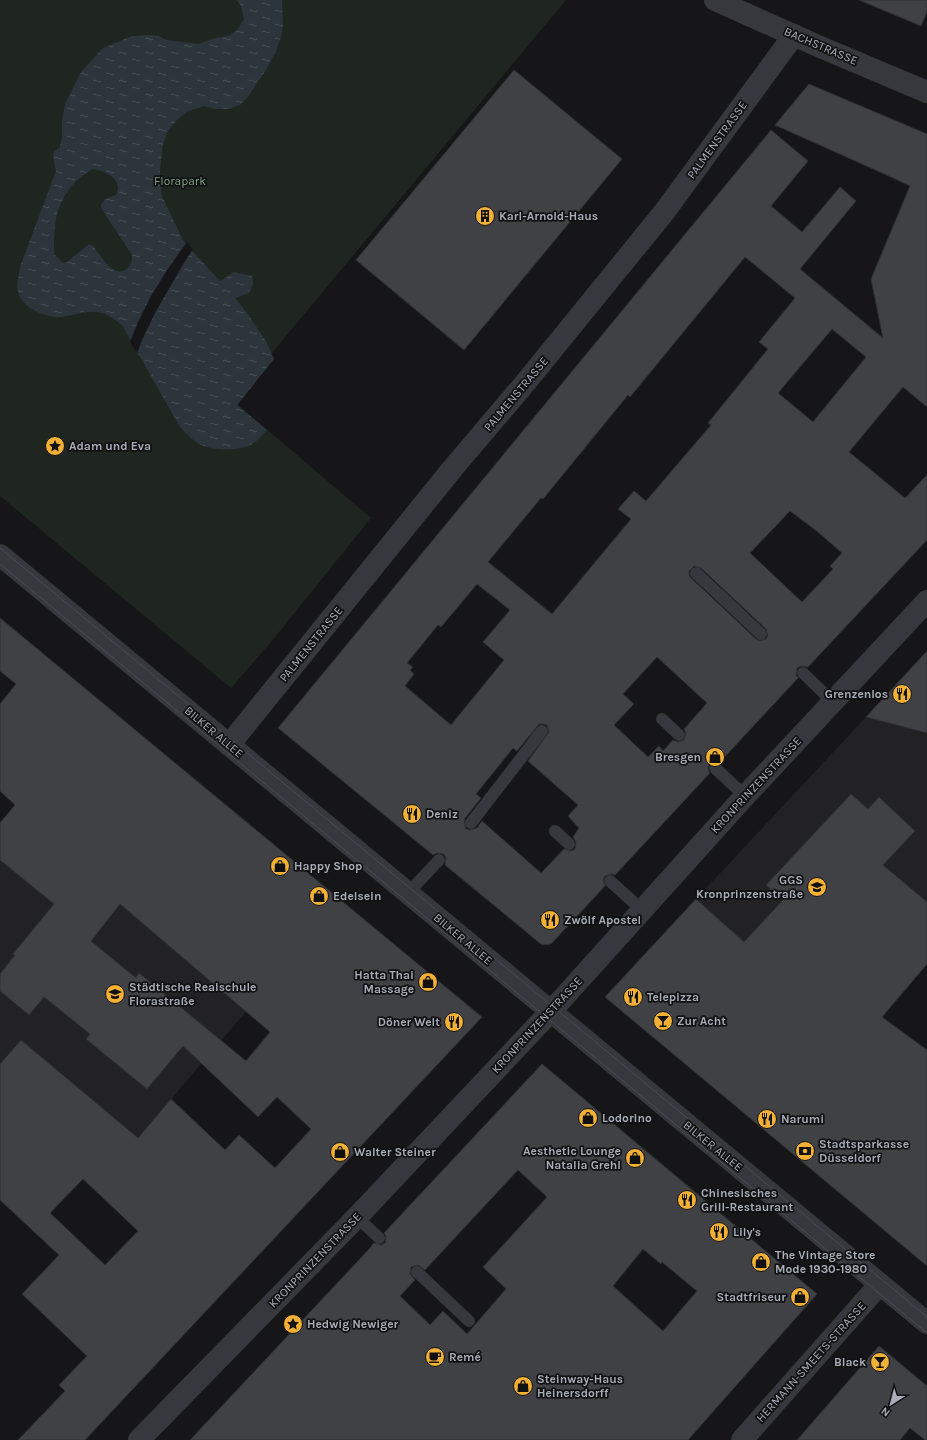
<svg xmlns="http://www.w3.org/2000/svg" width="927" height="1440" viewBox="0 0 927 1440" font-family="Karla,sans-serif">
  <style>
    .built { fill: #222225 }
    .park { fill: #1e261f }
    .water { fill: url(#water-ripples); fill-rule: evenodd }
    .pier { fill: #161618 }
    .building { fill: #404145; stroke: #303034; fill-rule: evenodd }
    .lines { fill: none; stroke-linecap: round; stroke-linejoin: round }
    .service { stroke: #37383d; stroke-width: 12 }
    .minor { stroke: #37383d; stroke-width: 22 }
    .tertiary { stroke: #37383d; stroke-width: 22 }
    .tram { stroke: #4a4c52; stroke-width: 1 }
    .labels { text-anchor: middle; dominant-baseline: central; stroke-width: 3.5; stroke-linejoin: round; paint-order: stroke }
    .street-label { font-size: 12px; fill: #a8adb8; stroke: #111113 }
    .park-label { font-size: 12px; fill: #7fa381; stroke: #111113 }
    .poi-label { font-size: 12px; font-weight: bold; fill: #a8adb8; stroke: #111113; text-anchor: start }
  </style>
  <defs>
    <pattern id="water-ripples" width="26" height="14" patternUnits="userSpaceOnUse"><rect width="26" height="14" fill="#2c353c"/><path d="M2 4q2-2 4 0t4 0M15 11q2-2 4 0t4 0" fill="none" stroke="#485056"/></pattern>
  </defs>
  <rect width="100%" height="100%" fill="#161618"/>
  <g class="built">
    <polygon points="866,717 927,733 927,964 868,1035 666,931"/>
    <polygon points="0,859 100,888 248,1009 138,1138 21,1040 0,1063"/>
  </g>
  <polygon class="park" points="0,0 566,0 271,354 274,359 237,404 371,518 271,642 231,688 0,496"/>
  <path class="water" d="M237,0h45l1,25 -2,12 -6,17 -11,19 -17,25 -7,7 -11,4h-14l-11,-3 -16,5 -11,9 -9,11 -5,13 -3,26v11l2,15 5,11 17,35 36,39 14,-9 18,4 1,7 -4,10 -14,5 12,15 20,30 7,16 -37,46 30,25c-4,4 -8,9 -13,13 -12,8 -40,8 -53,2 -8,-4 -15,-12 -21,-18l-58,-102c-8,-6 -17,-13 -27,-13 -12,-1 -23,4 -34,5 -15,1 -39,-9 -43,-25 -2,-8 1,-17 2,-25l36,-96 -3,-14 1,-5 6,-5 2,-11v-15l3,-17 16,-32 22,-24 29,-12 18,-1 9,1 7,4 32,4 17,-6 13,-2 9,-6 7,-11 -3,-13zM93,169c12,2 31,10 23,26l-11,4 -4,6v3l31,47c0,6 0,10 -6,14 -12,11 -26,-15 -33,-23l-4,-2 -22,18 -4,1 -9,-9c0,-9 0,-19 1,-28 2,-23 17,-47 38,-57z"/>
  <polygon class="pier" points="187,242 193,249 184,263 156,311 143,338 137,353 130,342 138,322 151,296 167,270"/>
  <g class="building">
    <polygon points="859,0 927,0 927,12 921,26"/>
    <polygon points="514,70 622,159 464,350 356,260"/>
    <path d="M809,84l118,50v273l-24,-20 -54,65 56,46 22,-23v65l-119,127 -7,-1 -4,2 -1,7 2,3 -78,84 -7,-1 -4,2 -1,7 2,3 -95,102 -4,-1 -6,2 -2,4 2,6 -54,58 -9,1 -97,-80 1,-7 -2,-4 -7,-1 -4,2 -155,-127 493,-598 37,31 -37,45 31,26 38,-45 16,14 -56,68 83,69 -12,-59 39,-93 -19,-9 -116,-52zM745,257l50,41 -36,44 9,7 -60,74 3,2 -65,76 -12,-10 -16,18 13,10 -79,95 -64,-52 53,-64 2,1 85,-104 2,2zM832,329l34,28 -53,65 -35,-29zM790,511l28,21 24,21 -12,13 3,3 -31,33 -52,-49zM694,566l7,2 65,61 2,6 -2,4 -6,2 -4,-2 -65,-61 -2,-3v-4zM477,584l33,26 -27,32 21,18 -53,65 -46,-39 9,-12 -4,-4 3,-3 -6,-4 31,-38 3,2zM657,657l50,46 -23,26 2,4 -2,7 -6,2 -5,-2 -10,11 -4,-5 -11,11 -34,-32 20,-21 -11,-10zM539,724h4l4,1 2,7 -21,29 50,44 -10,11 11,12 -6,9 3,5 -1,7 -4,2 -7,-2 -23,24 -59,-52 -5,7 -7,2 -4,-1 -2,-7 1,-4 16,-20 -5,-4 37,-46 4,3z"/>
    <path d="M0,618l482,399 -397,423h-67l47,-49 -6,-6 28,-29 -65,-62 37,-39 -59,-55v-136l21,-24 117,98 33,-39 54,51 14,-15 36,33 36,-39 -34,-32 -19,20 -75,-71 -36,43 -61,-50 4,-5 -46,-37 -15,18 -29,-24v-17l15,-19 -2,-1 41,-50 -54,-44v-37l15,-18 -15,-14v-87l16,-20 -16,-13zM120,904l150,128 -24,29 -107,-88 -3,5 -45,-37zM83,1179l55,52 -33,34 -55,-52z"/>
    <polygon points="927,651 927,733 866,717"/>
    <polygon points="851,794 868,809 879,797 915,831 883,865 927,902 927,964 882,1017 927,1050 927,1266 605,997 696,899 744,942 783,900 766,885"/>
    <path d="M542,1064l275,230 -129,146h-498l182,-194v-1l2,-2 7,2 4,-2 1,-7 -2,-3zM518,1170l29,27 -64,70 23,22 -39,45 -24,-23 -13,14 -30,-29 15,-16 -5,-6 1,-7 7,-2 7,5zM643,1249l18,15 1,-2 35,29 -34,40 -50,-45z"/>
    <polygon points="879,1346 927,1386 927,1440 925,1440 910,1428 900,1440 797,1440"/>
  </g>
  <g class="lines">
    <g class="service">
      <polyline points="696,573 761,634"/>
      <polyline points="803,673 833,702"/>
      <polyline points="662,719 679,735"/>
      <polyline points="715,768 745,796"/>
      <polyline points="471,823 542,731"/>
      <polyline points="555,831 569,844"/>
      <polyline points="610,881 642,910"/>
      <polyline points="408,893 439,860"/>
      <polyline points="357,1217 379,1238"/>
      <polyline points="417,1272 469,1321"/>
    </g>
    <g class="minor">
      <polyline points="715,0 818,46 927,92"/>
      <polyline points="229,745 453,468 526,382 665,211 794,35"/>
      <polyline points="139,1440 357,1217 554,1008 745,796 927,601"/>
      <polyline points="742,1440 880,1284"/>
    </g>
    <polyline class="tertiary" points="0,555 927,1323"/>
    <g class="tram">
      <polyline points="0,548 927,1317"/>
      <polyline points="0,564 927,1333"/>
    </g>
  </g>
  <defs>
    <symbol id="building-disc" viewBox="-11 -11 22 22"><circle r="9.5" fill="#f2b134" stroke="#111113"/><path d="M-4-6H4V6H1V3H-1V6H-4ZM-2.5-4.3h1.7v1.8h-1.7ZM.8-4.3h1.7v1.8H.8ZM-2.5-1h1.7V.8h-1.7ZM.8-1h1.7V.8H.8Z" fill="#111"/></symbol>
    <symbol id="sight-disc" viewBox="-11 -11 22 22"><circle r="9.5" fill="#f2b134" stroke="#111113"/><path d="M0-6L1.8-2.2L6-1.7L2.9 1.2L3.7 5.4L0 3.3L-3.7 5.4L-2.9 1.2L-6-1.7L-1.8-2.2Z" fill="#111"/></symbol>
    <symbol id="restaurant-disc" viewBox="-11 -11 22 22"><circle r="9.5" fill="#f2b134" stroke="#111113"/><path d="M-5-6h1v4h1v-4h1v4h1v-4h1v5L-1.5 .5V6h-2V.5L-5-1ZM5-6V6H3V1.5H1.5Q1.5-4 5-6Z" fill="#111"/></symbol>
    <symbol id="shop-disc" viewBox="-11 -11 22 22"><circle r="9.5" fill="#f2b134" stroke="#111113"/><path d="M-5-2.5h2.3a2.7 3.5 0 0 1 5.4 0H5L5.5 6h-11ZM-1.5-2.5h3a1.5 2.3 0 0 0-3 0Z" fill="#111"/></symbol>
    <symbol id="school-disc" viewBox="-11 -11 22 22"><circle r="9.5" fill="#f2b134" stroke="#111113"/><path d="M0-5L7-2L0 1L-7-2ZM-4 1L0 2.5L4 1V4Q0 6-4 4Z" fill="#111"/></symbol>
    <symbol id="bar-disc" viewBox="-11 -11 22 22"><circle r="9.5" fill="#f2b134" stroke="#111113"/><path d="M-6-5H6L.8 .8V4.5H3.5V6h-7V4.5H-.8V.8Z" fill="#111"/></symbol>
    <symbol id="bank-disc" viewBox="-11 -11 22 22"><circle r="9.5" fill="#f2b134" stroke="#111113"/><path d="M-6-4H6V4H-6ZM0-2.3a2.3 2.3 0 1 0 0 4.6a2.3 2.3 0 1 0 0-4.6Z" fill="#111"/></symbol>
    <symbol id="cafe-disc" viewBox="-11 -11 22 22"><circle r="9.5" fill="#f2b134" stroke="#111113"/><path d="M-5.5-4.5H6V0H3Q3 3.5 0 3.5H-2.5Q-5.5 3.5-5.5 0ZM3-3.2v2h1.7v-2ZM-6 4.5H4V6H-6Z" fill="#111"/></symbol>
  </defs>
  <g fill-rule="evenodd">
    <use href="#building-disc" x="474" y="205" width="22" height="22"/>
    <use href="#sight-disc" x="44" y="435" width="22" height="22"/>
    <use href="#restaurant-disc" x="891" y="683" width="22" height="22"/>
    <use href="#shop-disc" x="704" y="746" width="22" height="22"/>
    <use href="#restaurant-disc" x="401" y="803" width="22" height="22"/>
    <use href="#shop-disc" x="269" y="855" width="22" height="22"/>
    <use href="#school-disc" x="806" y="876" width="22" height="22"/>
    <use href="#shop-disc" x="308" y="885" width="22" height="22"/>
    <use href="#restaurant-disc" x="539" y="909" width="22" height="22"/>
    <use href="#shop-disc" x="417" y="971" width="22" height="22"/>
    <use href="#school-disc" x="104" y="983" width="22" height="22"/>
    <use href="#restaurant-disc" x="622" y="986" width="22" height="22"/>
    <use href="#bar-disc" x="652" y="1010" width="22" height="22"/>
    <use href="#restaurant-disc" x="443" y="1011" width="22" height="22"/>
    <use href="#shop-disc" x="577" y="1107" width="22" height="22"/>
    <use href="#restaurant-disc" x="756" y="1108" width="22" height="22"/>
    <use href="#bank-disc" x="794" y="1140" width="22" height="22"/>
    <use href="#shop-disc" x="329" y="1141" width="22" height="22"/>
    <use href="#shop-disc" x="624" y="1147" width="22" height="22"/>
    <use href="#restaurant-disc" x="676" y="1189" width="22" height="22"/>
    <use href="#restaurant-disc" x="708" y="1221" width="22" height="22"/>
    <use href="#shop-disc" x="750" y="1251" width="22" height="22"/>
    <use href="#shop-disc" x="789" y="1286" width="22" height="22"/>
    <use href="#sight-disc" x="282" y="1313" width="22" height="22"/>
    <use href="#cafe-disc" x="424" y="1346" width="22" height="22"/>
    <use href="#bar-disc" x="869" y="1351" width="22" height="22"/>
    <use href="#shop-disc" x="512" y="1375" width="22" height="22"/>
  </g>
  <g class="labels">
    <g class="street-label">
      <text transform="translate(821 46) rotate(23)">BACHSTRASSE</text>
      <text transform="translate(717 140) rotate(-54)">PALMENSTRASSE</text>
      <text transform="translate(516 394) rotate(-50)">PALMENSTRASSE</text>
      <text transform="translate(311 644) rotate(-51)">PALMENSTRASSE</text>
      <text transform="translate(214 732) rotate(40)">BILKER ALLEE</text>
      <text transform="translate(756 785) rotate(-47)">KRONPRINZENSTRASSE</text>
      <text transform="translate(463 939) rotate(40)">BILKER ALLEE</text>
      <text transform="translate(537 1025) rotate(-47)">KRONPRINZENSTRASSE</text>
      <text transform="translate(713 1146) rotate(39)">BILKER ALLEE</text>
      <text transform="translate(315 1260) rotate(-46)">KRONPRINZENSTRASSE</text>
      <text transform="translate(811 1362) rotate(-48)">HERMANN-SMEETS-STRASSE</text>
    </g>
    <g class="park-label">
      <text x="180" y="181">Florapark</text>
    </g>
    <g class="poi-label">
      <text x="499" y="216">Karl-Arnold-Haus</text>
      <text x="69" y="446">Adam und Eva</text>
      <text x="888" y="694" text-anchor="end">Grenzenlos</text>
      <text x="701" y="757" text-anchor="end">Bresgen</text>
      <text x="426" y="814">Deniz</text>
      <text x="294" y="866">Happy Shop</text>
      <text x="803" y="880" text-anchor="end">GGS<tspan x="803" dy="14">Kronprinzenstraße</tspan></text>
      <text x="333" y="896">Edelsein</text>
      <text x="564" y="920">Zwölf Apostel</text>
      <text x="414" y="975" text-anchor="end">Hatta Thai<tspan x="414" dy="14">Massage</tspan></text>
      <text x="129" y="987">Städtische Realschule<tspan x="129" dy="14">Florastraße</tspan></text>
      <text x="647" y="997">Telepizza</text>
      <text x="677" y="1021">Zur Acht</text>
      <text x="440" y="1022" text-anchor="end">Döner Welt</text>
      <text x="602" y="1118">Lodorino</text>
      <text x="781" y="1119">Narumi</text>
      <text x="819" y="1144">Stadtsparkasse<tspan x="819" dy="14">Düsseldorf</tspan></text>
      <text x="621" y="1151" text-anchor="end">Aesthetic Lounge<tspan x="621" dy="14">Natalia Grehl</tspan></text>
      <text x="354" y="1152">Walter Steiner</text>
      <text x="701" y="1193">Chinesisches<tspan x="701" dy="14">Grill-Restaurant</tspan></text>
      <text x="733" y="1232">Lily's</text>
      <text x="775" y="1255">The Vintage Store<tspan x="775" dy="14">Mode 1930-1980</tspan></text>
      <text x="786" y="1297" text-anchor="end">Stadtfriseur</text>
      <text x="307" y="1324">Hedwig Newiger</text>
      <text x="449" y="1357">Remé</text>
      <text x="866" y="1362" text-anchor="end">Black</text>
      <text x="537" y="1379">Steinway-Haus<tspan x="537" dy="14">Heinersdorff</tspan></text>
    </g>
  </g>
  <g transform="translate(891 1404) rotate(216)" stroke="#111113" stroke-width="3" paint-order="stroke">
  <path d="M0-3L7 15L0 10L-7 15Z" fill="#a8adb8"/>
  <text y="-6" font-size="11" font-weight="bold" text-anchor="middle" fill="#a8adb8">N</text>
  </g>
</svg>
